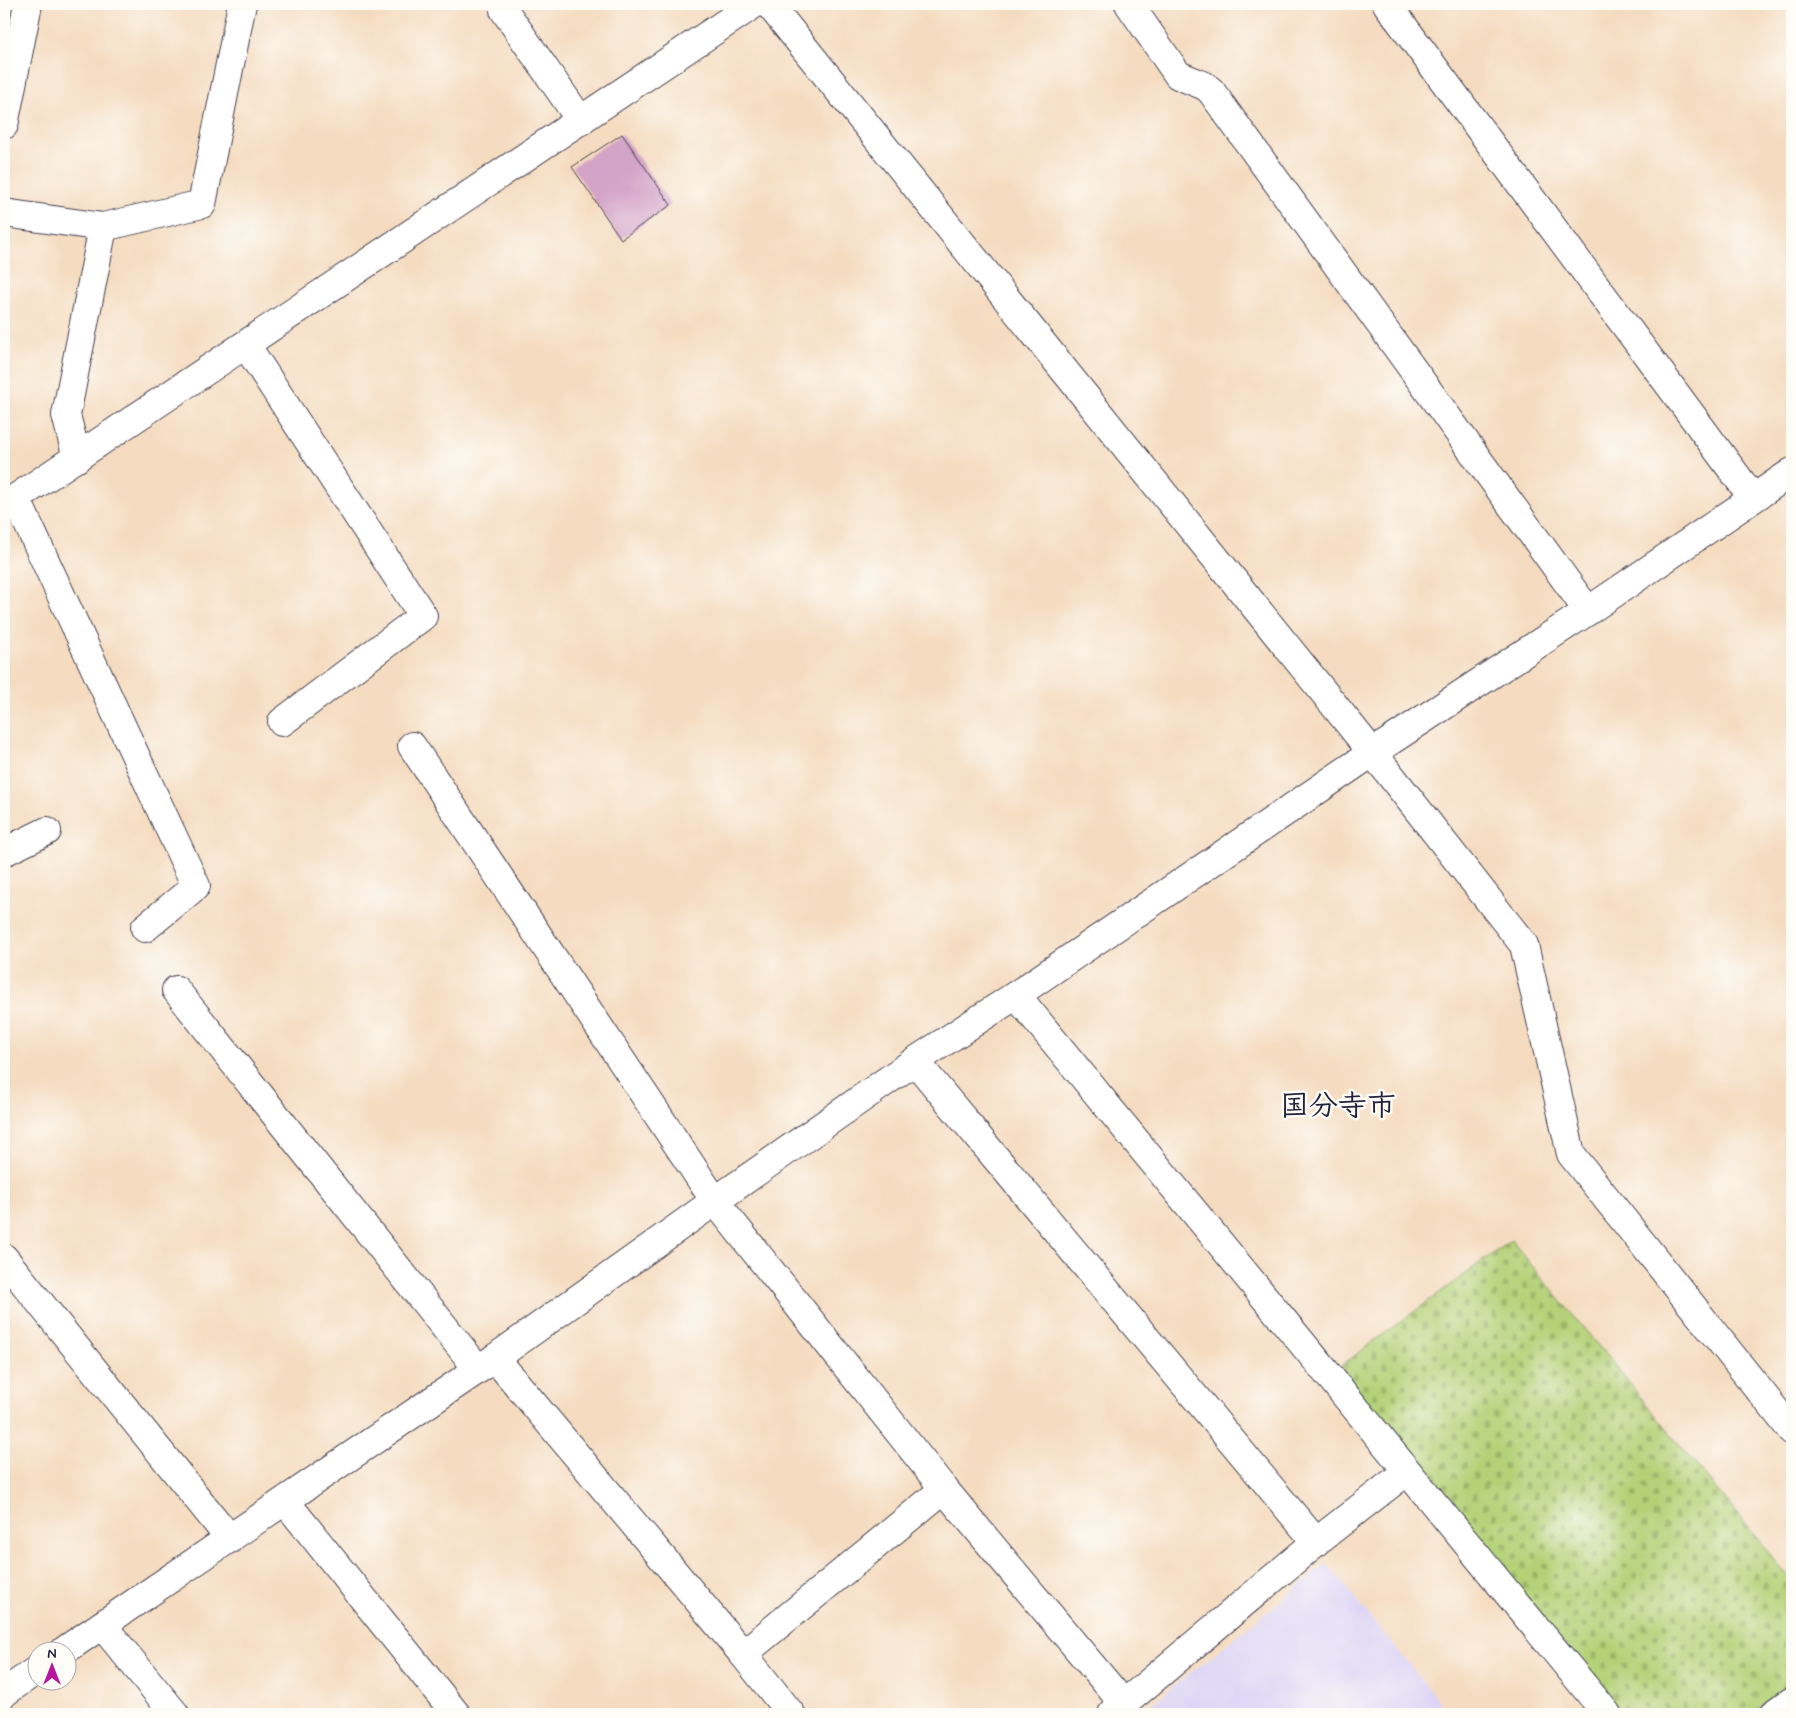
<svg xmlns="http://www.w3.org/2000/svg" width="1796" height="1718" viewBox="0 0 1796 1718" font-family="Mynerve,'Klee One',sans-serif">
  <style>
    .built { fill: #ded5f6 }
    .cemetery { fill: url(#cemetery-stones); stroke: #6b7a59 }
    .building { fill: #d4a3c8 }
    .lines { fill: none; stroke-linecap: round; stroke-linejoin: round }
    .minor-casing { stroke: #423e4f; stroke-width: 30 }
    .minor { stroke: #fff; stroke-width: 28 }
    .labels { text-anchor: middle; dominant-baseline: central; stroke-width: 5; stroke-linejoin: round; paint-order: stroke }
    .town-label { font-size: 29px; font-weight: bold; fill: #22223b; stroke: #fdfcf7 }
  </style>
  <defs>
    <pattern id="cemetery-stones" width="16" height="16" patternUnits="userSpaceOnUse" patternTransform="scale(1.25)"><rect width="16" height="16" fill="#b4d177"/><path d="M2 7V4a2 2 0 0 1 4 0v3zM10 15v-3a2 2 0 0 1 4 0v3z" fill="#9ab368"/></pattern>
  </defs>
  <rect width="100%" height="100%" fill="#fdfcf7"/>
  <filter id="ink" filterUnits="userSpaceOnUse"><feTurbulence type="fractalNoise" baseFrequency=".02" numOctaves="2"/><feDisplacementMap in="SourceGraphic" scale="10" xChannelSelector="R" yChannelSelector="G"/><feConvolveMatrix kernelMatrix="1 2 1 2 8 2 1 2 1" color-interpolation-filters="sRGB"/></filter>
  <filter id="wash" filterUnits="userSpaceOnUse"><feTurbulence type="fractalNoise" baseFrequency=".0096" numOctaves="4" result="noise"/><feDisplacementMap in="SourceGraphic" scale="20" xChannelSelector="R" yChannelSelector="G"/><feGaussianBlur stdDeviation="1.12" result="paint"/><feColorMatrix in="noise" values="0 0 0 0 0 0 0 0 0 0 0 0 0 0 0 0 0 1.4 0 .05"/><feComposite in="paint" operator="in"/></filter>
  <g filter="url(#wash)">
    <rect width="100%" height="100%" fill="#f5dcc0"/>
    <polygon class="built" points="1327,1564 1450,1714 1139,1714"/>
    <polygon class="cemetery" points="1511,1240 1792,1581 1792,1684 1750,1714 1621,1714 1338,1368"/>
    <g id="blocks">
      <polygon class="building" points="622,134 671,205 621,239 572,167"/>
    </g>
  </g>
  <g filter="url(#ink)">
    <use href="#blocks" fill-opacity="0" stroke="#423e4f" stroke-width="1"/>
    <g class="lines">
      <defs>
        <g id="minor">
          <polyline points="505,4 504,10 581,121"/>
          <polyline points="769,4 1388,772 1524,945 1571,1154 1792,1431"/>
          <polyline points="1129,4 1178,75 1205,86 1211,91 1588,611"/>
          <polyline points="1387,4 1753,498"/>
          <polyline points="4,125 28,4"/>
          <polyline points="4,213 103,227 66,415 77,458"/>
          <polyline points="103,227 202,204 242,4"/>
          <polyline points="246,345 423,616 282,722"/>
          <polyline points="16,498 196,886 145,928"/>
          <polyline points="4,506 754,4"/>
          <polyline points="412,746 715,1201 944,1489 1124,1704"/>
          <polyline points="4,852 47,831"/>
          <polyline points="176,990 478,1369"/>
          <polyline points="1016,995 1607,1714"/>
          <polyline points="915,1061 1316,1542"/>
          <polyline points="4,1258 230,1539"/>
          <polyline points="495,1358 743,1654 791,1714"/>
          <polyline points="285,1501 456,1714"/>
          <polyline points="102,1625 175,1714"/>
          <polyline points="65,1650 495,1358 715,1201 915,1061 1016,995 1372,753 1588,611 1792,472"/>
          <polyline points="743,1654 944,1489"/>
          <polyline points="4,1693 38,1669"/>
          <polyline points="1112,1714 1316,1542 1406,1472"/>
          <polyline points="1774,1714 1792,1701"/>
        </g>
      </defs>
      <use href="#minor" class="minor-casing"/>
      <use href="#minor" class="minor"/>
    </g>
  </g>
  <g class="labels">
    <g class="town-label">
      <text x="1338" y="1107">国分寺市</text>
    </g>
  </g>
  <rect width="1796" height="1718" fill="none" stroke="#fdfcf7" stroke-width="20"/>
  <g transform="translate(52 1666)"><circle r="24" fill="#fdfcf7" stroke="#a5a5ac"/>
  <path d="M0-4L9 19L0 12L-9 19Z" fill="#b5179e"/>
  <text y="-8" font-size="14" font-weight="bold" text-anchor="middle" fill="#22223b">N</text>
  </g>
</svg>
